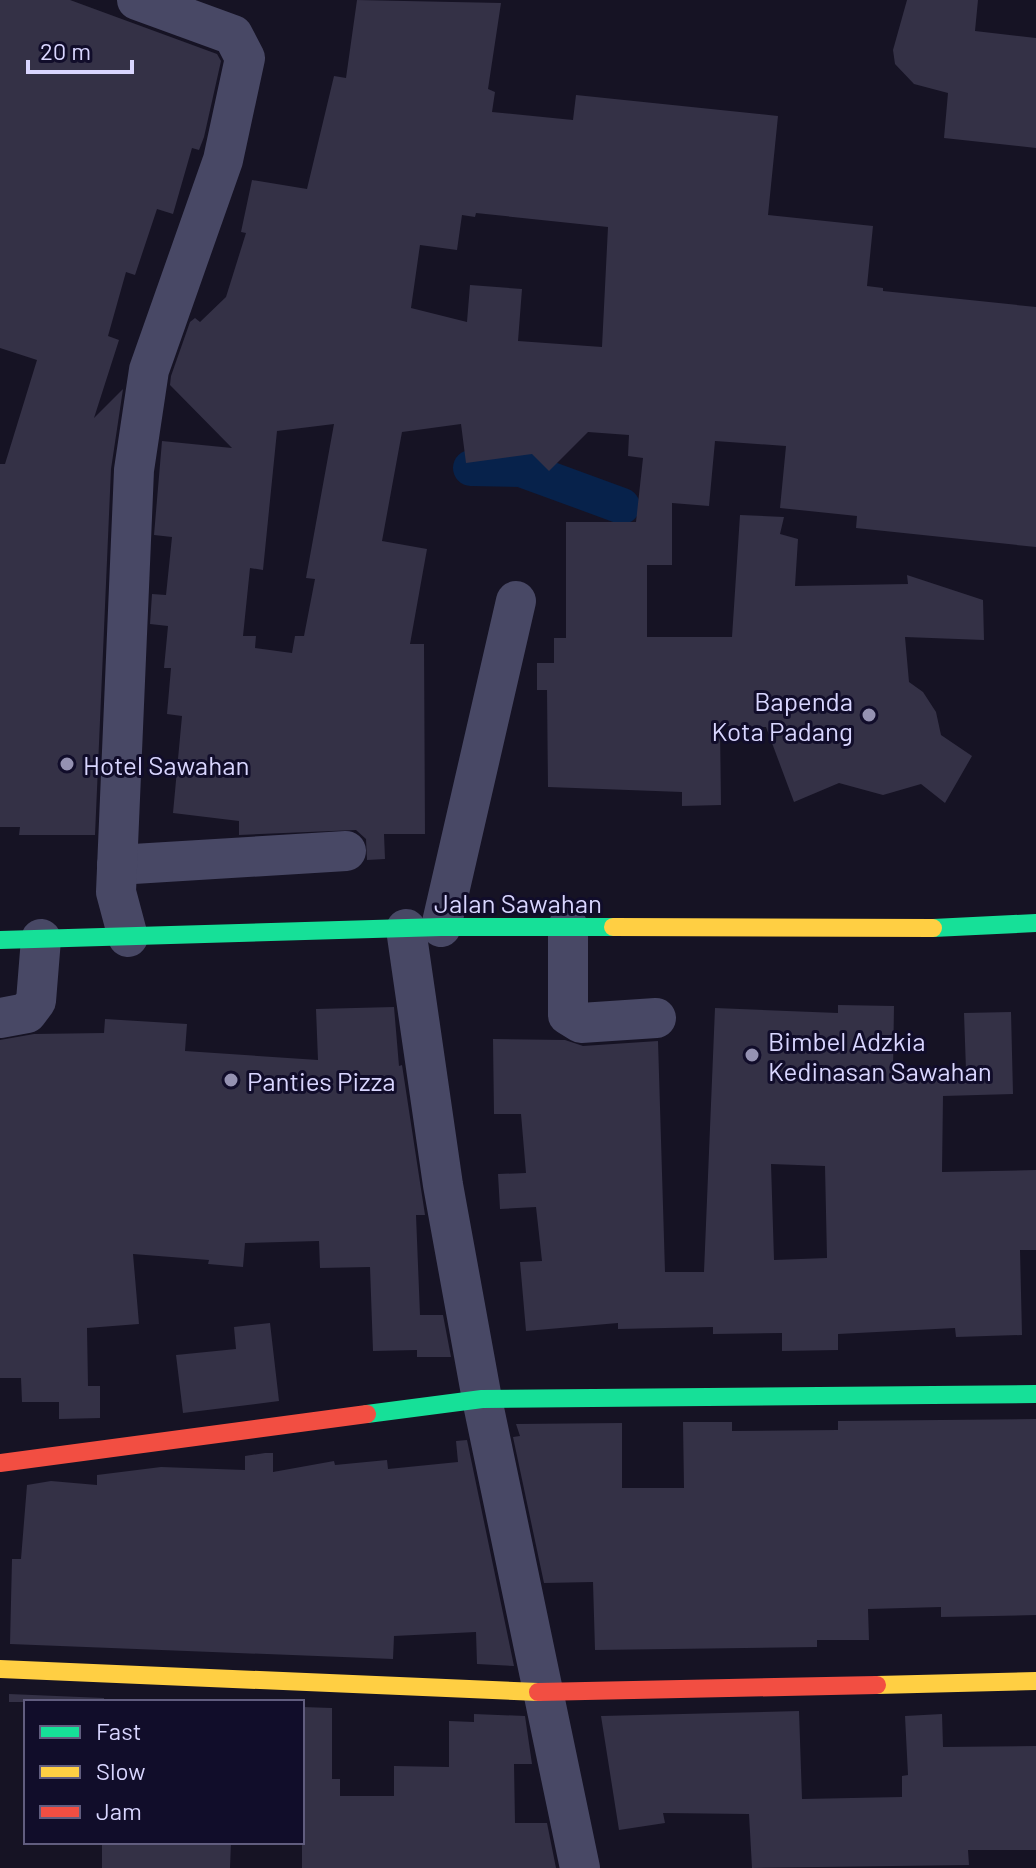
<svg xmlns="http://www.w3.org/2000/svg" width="1036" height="1868" viewBox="0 0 1036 1868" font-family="Barlow,sans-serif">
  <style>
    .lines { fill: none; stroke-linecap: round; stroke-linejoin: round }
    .canal { stroke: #07224b; stroke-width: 36 }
    .building { fill: #343146; fill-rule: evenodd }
    .street { stroke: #484865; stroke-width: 40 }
    .fast { stroke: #16e098; stroke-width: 18 }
    .slow { stroke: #ffcf43; stroke-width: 18 }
    .jam { stroke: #f24e42; stroke-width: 18 }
    .poi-dot { fill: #9592b2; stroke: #110d2a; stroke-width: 3 }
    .labels { text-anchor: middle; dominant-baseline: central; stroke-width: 6; stroke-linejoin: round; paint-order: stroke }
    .poi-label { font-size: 26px; fill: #d9d6ff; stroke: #110d2a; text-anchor: start }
    .street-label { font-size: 26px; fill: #d9d6ff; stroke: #110d2a }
  </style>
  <rect width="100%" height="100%" fill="#161324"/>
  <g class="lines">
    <polyline class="canal" points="471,468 521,469 622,506"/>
  </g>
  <g class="building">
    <polygon points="0,0 70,0 217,54 221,61 204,137 199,150 192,148 173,214 157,209 135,275 126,272 108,336 119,340 94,418 123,389 111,469 95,835 19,835 20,827 0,827 0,464 5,464 37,360 0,348"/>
    <path d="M357,0l144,3 -13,86 7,3 -3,20 81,8 3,-25 202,21 -10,99 105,11 -6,60 16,2v3l153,16v240l-180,-19 1,-12 -77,-8 6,-62 -71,-5 -6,65 -37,-3v62h-25v72h85l8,-122 44,2 -4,17 18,5 -3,47 113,-2 -1,-9 76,25 1,40 -79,-3 4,45 14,10 13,20 5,23 31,21 -27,47 -24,-19 -38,11 -44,-12 -45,19 -28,-75 -46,-1 1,79 -39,1v-14l-134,-5 -1,-97h-10v-27h17v-25h12v-116h70l7,-64 -15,-2 1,-21 -41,-3 -39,39 -17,-17 -66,9 -5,-39 -59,8 -20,109 45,8 -17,95h14l1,190h-41l1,25 -18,1 -1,-21 -10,-9 -117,5v-14l-66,-8 9,-97 -15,-2 4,-46h-7l4,-42 -18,-2 2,-30 14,1 6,-58 -18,-2 8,-94 70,7 -62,-63 1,-9 19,-54 5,-4 5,4 26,-25 20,-64 -5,-1 11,-52 55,9 27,-113 12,2zM476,213l132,14 -6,120 -84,-6 4,-52 -52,-4 -3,37 -56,-14 9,-63 37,5 5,-35 13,2zM334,424l-28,154 9,1 -11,57h-9l-3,17 -37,-5 1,-12h-13l7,-68 13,2 14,-139z"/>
    <polygon points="907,0 978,0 975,31 1036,38 1036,148 944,138 948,93 914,84 895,64 893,50"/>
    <path d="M838,1005l56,1 -1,63 73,1 -2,-57 47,-1 2,82 -70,2 -1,76 94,-2v80h-16l2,85 -66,2 -1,-9 -117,6v16l-56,1v-18l-69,1v-7l-95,2v-6l-92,8 -6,-69 22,-1 -6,-54 -36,2 -2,-35 28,-1 -5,-59h-27l-1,-75 72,1 18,6 75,-5 7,231h39l11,-264 123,5zM771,1164l54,2 2,92 -53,2z"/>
    <polygon points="394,1007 399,1066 402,1065 425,1215 416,1215 420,1315 443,1315 451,1357 417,1357 417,1350 373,1351 370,1267 320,1268 319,1241 245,1243 243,1267 208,1264 209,1260 133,1254 139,1324 87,1328 88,1386 100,1386 100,1418 59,1419 59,1402 22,1402 21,1378 0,1378 0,1040 34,1034 104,1033 105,1019 187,1024 185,1051 318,1060 316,1009"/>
    <polygon points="270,1323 279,1401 183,1413 176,1355 236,1349 234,1327"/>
    <polygon points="1036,1419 1036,1615 941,1617 941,1607 868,1609 869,1640 817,1640 817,1647 595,1650 593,1582 544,1583 513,1437 520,1436 516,1424 622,1423 622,1488 684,1488 683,1422 732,1422 732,1431 838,1430 838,1421"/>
    <polygon points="467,1440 514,1666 477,1664 476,1632 394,1636 393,1659 10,1644 12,1559 21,1559 27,1485 51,1481 97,1485 97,1475 161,1467 245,1470 245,1456 265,1453 273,1453 273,1472 334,1461 335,1465 387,1460 388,1469 458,1462 456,1441"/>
    <polygon points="9,1694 104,1698 104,1702 9,1702"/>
    <polygon points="302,1707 332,1708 332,1779 340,1779 340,1796 394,1796 394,1766 449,1767 449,1721 474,1722 474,1714 525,1716 532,1764 514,1764 515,1823 547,1823 556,1868 302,1868"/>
    <polygon points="799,1711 802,1799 902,1797 902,1776 908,1775 905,1716 942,1714 943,1747 1036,1746 1036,1850 968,1850 969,1865 752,1868 749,1814 663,1813 665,1823 619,1830 601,1716"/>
    <polygon points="102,1842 231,1842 230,1868 102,1868"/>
  </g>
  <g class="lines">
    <g class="street">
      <polyline points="117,865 346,851"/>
      <polyline points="441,927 516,601"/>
      <polyline points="568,927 568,1015 581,1023 656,1018"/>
      <polyline points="406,929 443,1185 482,1399 580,1868"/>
      <polyline points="128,937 116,892 134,470 149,370 223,160 245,58 233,35 137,0"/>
      <polyline points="0,1018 27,1013 36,1001 41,939"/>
    </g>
    <g class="fast">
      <polyline points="933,928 1036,923"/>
      <polyline points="0,940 441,927 613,927"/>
      <polyline points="367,1414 482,1399 1036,1394"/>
    </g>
    <g class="slow">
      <polyline points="613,927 933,928"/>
      <polyline points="0,1669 538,1692"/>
      <polyline points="877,1685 1036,1681"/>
    </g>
    <g class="jam">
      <polyline points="0,1463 367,1414"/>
      <polyline points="538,1692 877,1685"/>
    </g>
  </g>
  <g class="poi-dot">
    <circle cx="869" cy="715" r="8"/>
    <circle cx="67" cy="764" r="8"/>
    <circle cx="752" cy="1055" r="8"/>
    <circle cx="231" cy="1080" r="8"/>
  </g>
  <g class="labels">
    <g class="poi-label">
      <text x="853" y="700" text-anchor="end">Bapenda<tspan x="853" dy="30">Kota Padang</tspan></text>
      <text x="83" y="764">Hotel Sawahan</text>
      <text x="768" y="1040">Bimbel Adzkia<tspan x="768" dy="30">Kedinasan Sawahan</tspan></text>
      <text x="247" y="1080">Panties Pizza</text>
    </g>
    <g class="street-label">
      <text x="518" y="902">Jalan Sawahan</text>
    </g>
  </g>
  <rect x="24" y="1700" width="280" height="144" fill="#110d2a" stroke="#615d7f" stroke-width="2"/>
  <rect x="40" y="1726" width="40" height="12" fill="#16e098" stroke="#615d7f" stroke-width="2"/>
  <text x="96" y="1740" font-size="24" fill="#d9d6ff">Fast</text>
  <rect x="40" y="1766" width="40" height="12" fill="#ffcf43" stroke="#615d7f" stroke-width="2"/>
  <text x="96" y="1780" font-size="24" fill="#d9d6ff">Slow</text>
  <rect x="40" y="1806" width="40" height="12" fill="#f24e42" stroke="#615d7f" stroke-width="2"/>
  <text x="96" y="1820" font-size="24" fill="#d9d6ff">Jam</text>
  <path d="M28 60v12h104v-12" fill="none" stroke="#d9d6ff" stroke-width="4"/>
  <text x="40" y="60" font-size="24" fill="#d9d6ff" stroke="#110d2a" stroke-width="6" paint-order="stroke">20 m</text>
</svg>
